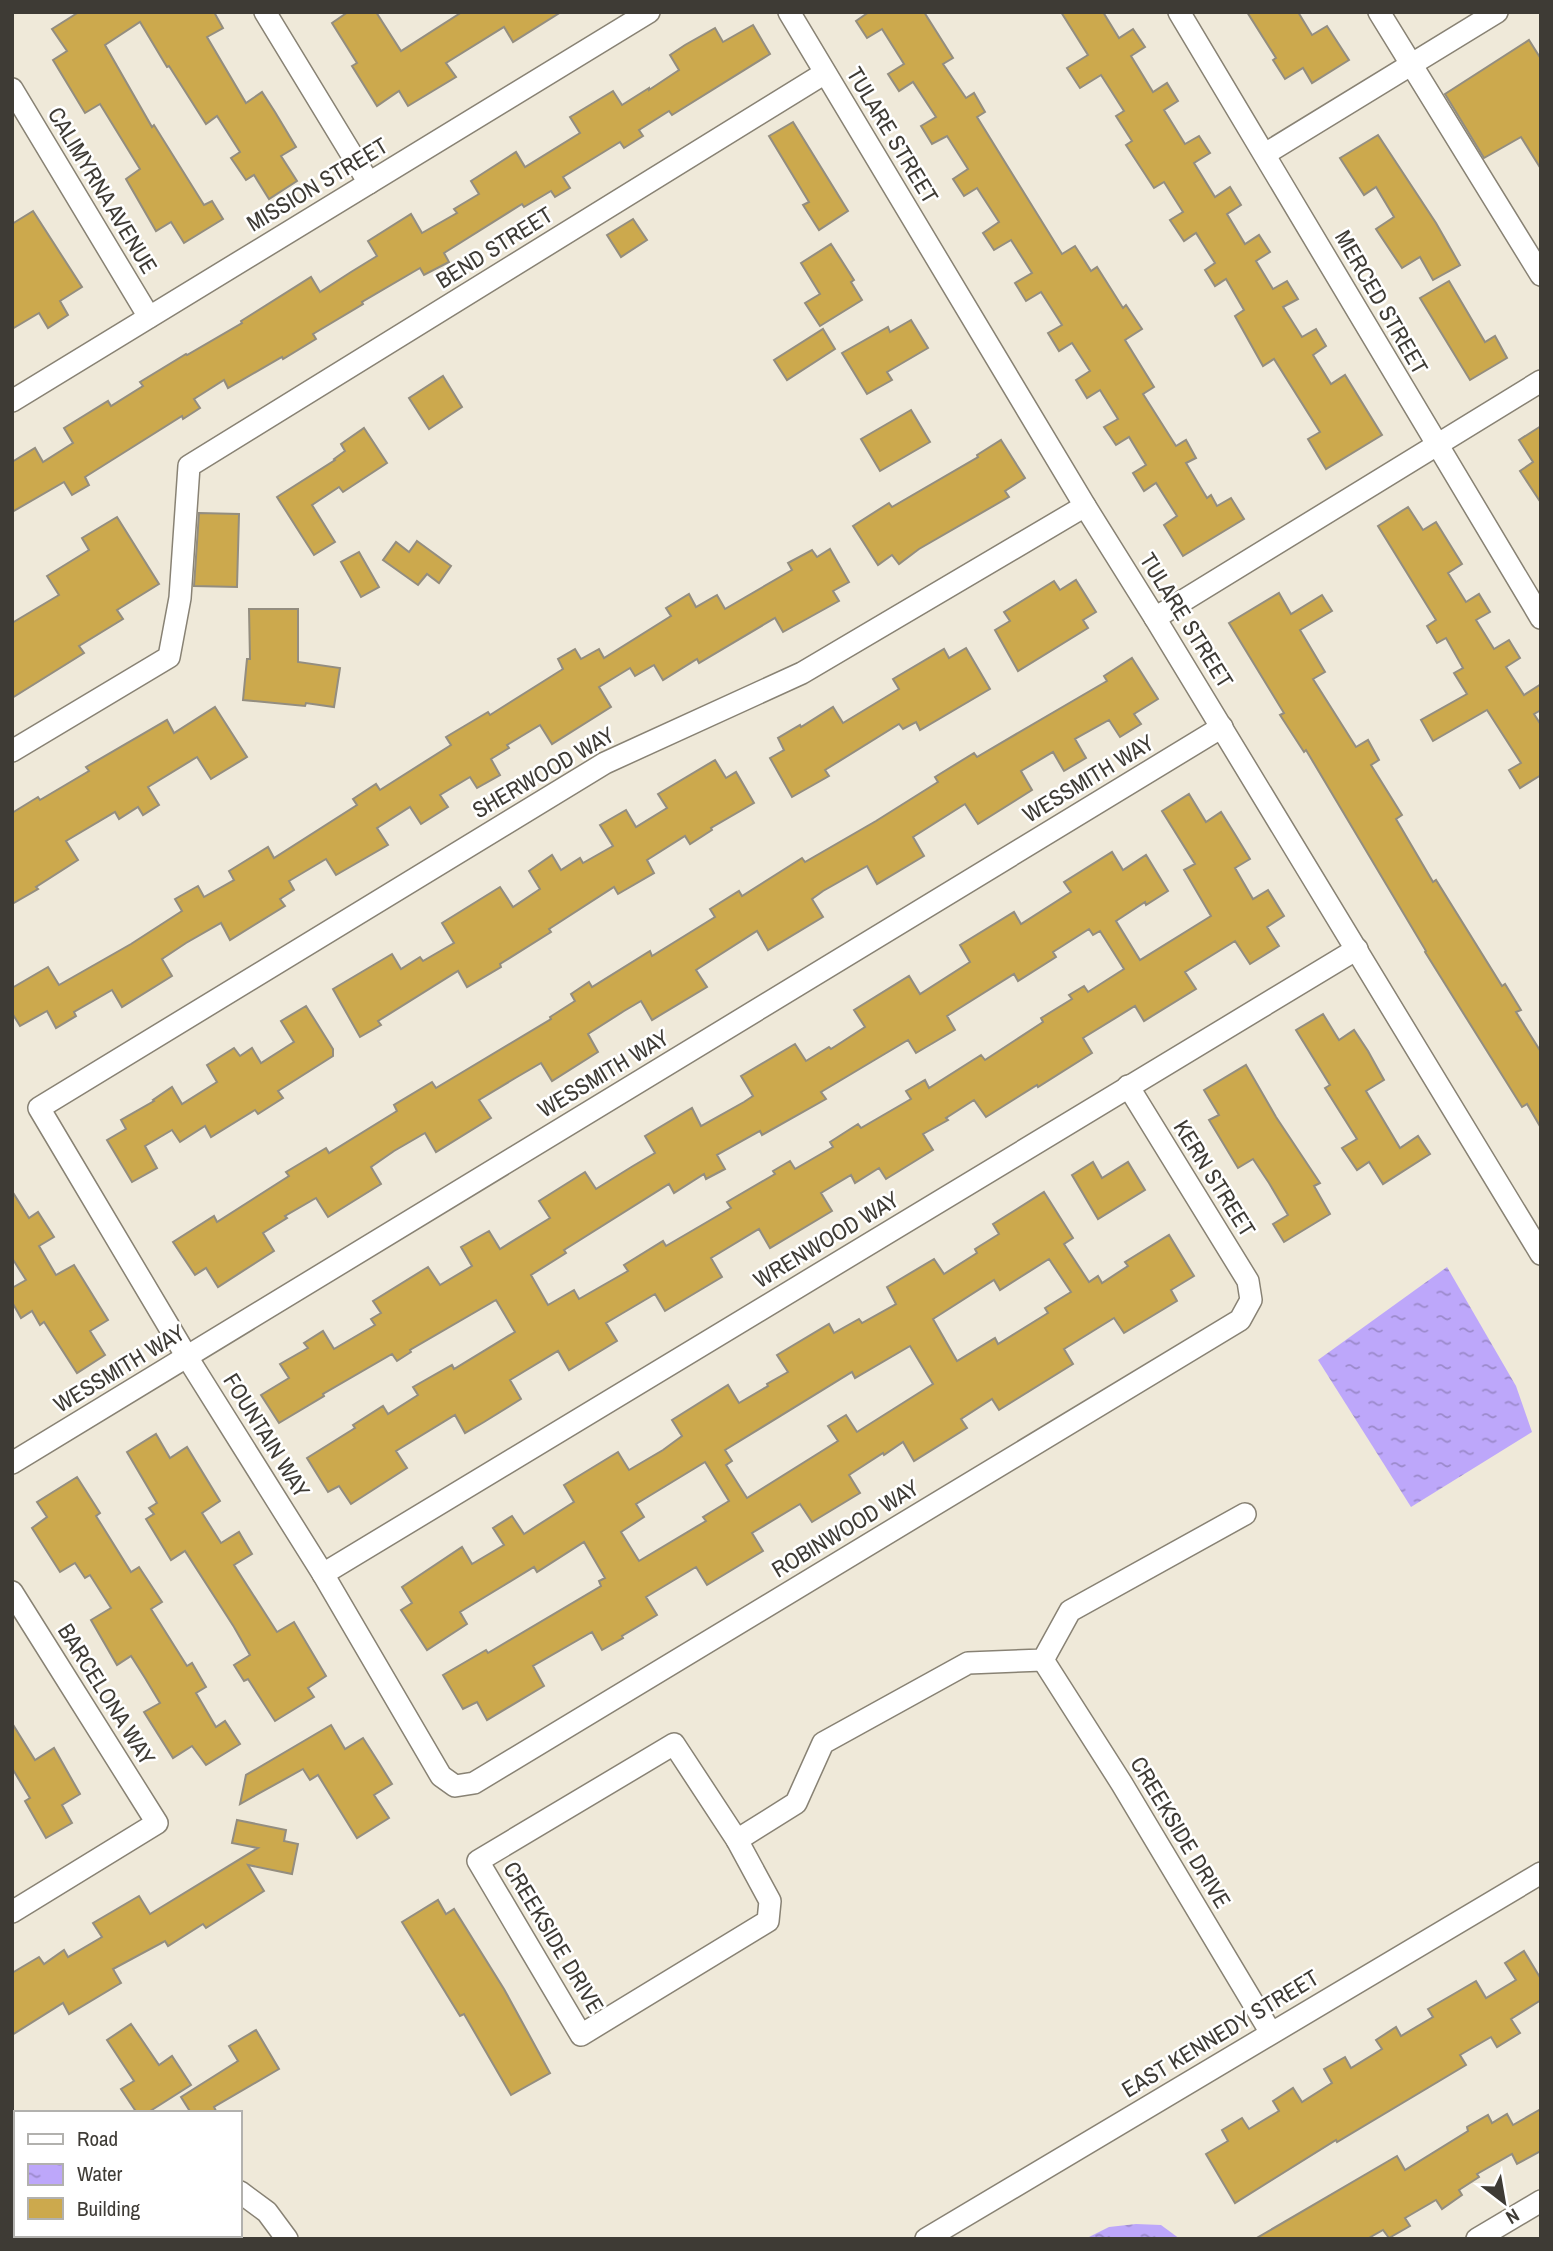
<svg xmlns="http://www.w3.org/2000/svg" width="1553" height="2251" viewBox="0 0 1553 2251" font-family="'Archivo Narrow',sans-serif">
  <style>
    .water { fill: url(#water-ripples) }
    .building { fill: #cca94d; stroke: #938d7f; stroke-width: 2; fill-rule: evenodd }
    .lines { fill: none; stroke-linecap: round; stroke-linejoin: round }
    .minor-casing { stroke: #888274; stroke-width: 24 }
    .minor { stroke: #fff; stroke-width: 21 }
    .labels { text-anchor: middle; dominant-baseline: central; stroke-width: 5; stroke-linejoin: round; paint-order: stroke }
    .street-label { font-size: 23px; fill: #3e3b35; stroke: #fff }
  </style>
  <defs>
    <pattern id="water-ripples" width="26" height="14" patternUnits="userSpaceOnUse" patternTransform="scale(1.75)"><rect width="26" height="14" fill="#bda7fa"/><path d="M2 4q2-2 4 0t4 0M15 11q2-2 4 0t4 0" fill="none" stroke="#9b89cb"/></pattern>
  </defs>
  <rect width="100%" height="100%" fill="#efe9d9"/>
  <g class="water">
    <polygon points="1447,1267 1516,1386 1532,1432 1411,1507 1318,1360"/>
    <polygon points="1136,2224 1161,2225 1180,2239 1085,2239 1109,2227"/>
  </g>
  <g class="building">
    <polygon points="79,12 214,12 223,28 207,37 246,103 262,92 275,112 296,147 281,156 297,181 269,199 254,175 246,180 231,158 240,152 217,116 206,124 169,66 167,67 140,22 105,45 152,127 154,125 204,205 212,201 223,219 184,243 171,222 156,231 126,179 140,169 100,104 85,113 53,60 67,51 52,29"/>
    <polygon points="348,12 376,12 401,51 462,12 561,12 513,42 504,27 446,63 456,77 408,106 399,91 377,106 352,66 357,63 332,23"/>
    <polygon points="869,12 924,12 953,58 943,64 966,98 974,93 985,112 977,117 1062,254 1075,246 1091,271 1097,267 1123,308 1126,305 1142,329 1125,340 1154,387 1143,394 1176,446 1186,440 1196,458 1186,463 1207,498 1211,495 1217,506 1231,498 1244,519 1183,556 1164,525 1177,516 1156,483 1144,491 1133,473 1146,465 1129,437 1116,445 1104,427 1118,419 1100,390 1087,398 1076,380 1090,371 1072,343 1059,351 1048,333 1062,325 1041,292 1026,301 1015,283 1032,273 1011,240 994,250 983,233 999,222 977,188 964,196 953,179 968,169 947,136 932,144 921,126 936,117 913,82 899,91 888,74 904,64 882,29 867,38 856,21"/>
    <polygon points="1061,12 1103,12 1119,38 1133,29 1145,47 1131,56 1153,92 1167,83 1178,101 1164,110 1185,144 1199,136 1210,153 1194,163 1215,197 1230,187 1241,205 1227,214 1245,244 1259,235 1270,252 1256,261 1273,289 1287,281 1298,299 1283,307 1302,337 1316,329 1326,346 1313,355 1331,384 1345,375 1382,435 1326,469 1308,439 1320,432 1274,359 1263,366 1235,316 1244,310 1226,279 1215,286 1205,270 1215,263 1196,233 1184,241 1170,220 1183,212 1164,182 1154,188 1126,145 1132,141 1116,116 1124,111 1101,75 1080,88 1067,68 1088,55"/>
    <polygon points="1247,12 1298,12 1312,35 1327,26 1349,60 1312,83 1303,68 1285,79 1273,60 1276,58"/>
    <polygon points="753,25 770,54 672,115 669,111 639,130 643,136 624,148 620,142 563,177 570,188 555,197 551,191 524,207 522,204 444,253 449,262 424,275 420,268 362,302 363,304 313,334 316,339 283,359 282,357 228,388 224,380 194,399 200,408 183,419 182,416 85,477 89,485 72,495 64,482 12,512 12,462 35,448 43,462 73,443 64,428 108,401 111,406 143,386 140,382 186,354 187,355 242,323 241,321 311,277 320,292 351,272 377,256 368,241 411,214 422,233 457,213 454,209 479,194 471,181 516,152 525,167 580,133 570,117 613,91 622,105 649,88 649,90 679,70 670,55 685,45 715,28 723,42"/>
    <polygon points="1529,40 1541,59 1541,169 1521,137 1484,158 1445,94"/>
    <polygon points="793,122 848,211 819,230 803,205 809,202 769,136"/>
    <polygon points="1378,135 1436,223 1460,265 1433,280 1420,257 1402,268 1376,229 1394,217 1376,187 1364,195 1340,158"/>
    <polygon points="33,211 82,287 60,301 68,315 48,328 39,313 12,329 12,224"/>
    <polygon points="633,219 647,240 621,257 607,235"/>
    <polygon points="831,244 854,280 851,282 862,300 820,326 805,303 820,294 801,263"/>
    <polygon points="1449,281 1485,342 1495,336 1507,358 1470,380 1420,298"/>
    <polygon points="911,320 928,348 887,372 892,380 867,394 842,353 888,327 890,332"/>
    <polygon points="823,329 835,349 787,380 774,360"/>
    <polygon points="443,376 462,407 429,429 409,398"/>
    <polygon points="911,410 930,442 880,471 861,439"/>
    <polygon points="1541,426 1541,503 1520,471 1533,462 1519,440"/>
    <polygon points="364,428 387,463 343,492 339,487 312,505 335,542 314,555 277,497 335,460 334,459 345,451 341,444"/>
    <polygon points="1001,440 1025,478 1005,491 1009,497 919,549 899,564 892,555 878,565 853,526 889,503 892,507 978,457 977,455"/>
    <polygon points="1408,507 1423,530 1436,522 1462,564 1448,573 1466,602 1479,594 1490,612 1476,620 1494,649 1509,640 1520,658 1506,667 1524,695 1541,684 1541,710 1534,714 1541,725 1541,775 1520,788 1509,770 1521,763 1487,710 1433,741 1421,720 1467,694 1454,673 1463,668 1446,638 1437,643 1427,626 1436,620 1378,526"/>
    <polygon points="199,513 239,514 237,587 194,586"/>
    <polygon points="117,517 159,584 117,610 123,619 79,646 84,653 12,698 12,623 59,595 47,576 89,550 82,538"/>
    <polygon points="417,541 451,566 439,583 427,574 418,585 383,560 396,542 409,552"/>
    <polygon points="830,549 849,582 833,591 839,601 783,632 775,618 699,663 697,659 663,680 654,665 635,676 630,668 599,687 611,707 552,744 540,725 507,745 509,748 491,759 500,775 477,788 470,777 440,795 448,807 421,824 410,807 377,828 388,845 336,875 326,859 289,881 294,890 280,899 285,906 230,940 221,923 186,943 162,959 172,976 122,1007 112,990 74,1012 76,1016 56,1028 47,1011 20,1026 12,1013 12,988 48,967 59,985 131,944 182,911 175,899 198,886 204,897 234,880 229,871 268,847 274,858 357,805 353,799 376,784 380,790 451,745 446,737 488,712 490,715 563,669 558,659 575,649 581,659 599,649 604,658 671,616 666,608 689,594 696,607 717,595 725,609 792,570 788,563 812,550 817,557"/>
    <polygon points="359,552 379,587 361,597 341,562"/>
    <polygon points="1076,580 1096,612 1083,620 1088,628 1018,671 995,630 1010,621 1004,612 1054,581 1060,590"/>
    <polygon points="1279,593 1291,614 1322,595 1332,611 1300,630 1325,672 1313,679 1356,747 1368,740 1379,760 1371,765 1402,815 1396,819 1433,882 1436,880 1502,986 1505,984 1521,1010 1516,1012 1541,1052 1541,1128 1527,1104 1522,1107 1425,952 1426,951 1306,750 1304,752 1280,715 1284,713 1229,623"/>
    <polygon points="249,609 298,609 298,662 340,668 334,707 306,703 305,706 243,700 247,659 250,659"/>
    <polygon points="966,648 990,689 920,730 916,722 903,729 899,724 825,770 829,776 792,797 770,758 784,750 778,738 800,725 801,727 833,707 843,723 899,689 893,679 944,649 949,658"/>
    <polygon points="1132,658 1158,699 1134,714 1141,724 1120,737 1109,720 1075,739 1086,758 1064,771 1053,752 1021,771 1032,790 978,824 965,804 913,837 924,856 877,884 867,866 823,891 812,899 823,917 768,950 757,931 696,970 707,987 652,1020 641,1001 624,1011 588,1034 598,1052 552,1081 541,1063 517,1077 479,1100 491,1118 436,1152 425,1133 394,1151 371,1167 381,1184 328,1217 316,1198 285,1216 287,1218 263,1233 274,1251 218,1287 206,1268 195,1275 173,1242 214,1216 217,1222 289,1176 286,1172 326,1148 329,1153 397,1111 394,1105 432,1082 436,1088 551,1019 550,1017 575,1001 571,994 589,982 592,987 650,951 652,956 715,917 710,909 739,891 742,896 802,858 805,862 876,821 938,782 935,777 974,753 977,757 1107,681 1104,676"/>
    <polygon points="215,707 247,757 211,779 197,757 148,787 159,805 143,815 138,807 119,819 115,812 66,841 78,860 36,887 38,889 12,904 12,813 38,797 40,800 89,771 86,767 167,720 174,733"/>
    <polygon points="715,760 726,778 736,772 754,803 711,828 712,830 690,844 685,836 647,860 654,873 618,894 614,887 549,929 551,932 500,964 501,967 467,987 458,971 378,1021 381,1025 360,1037 333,989 392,954 401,969 420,957 423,961 454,943 442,923 500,887 513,907 540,889 529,871 552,855 561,870 580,858 583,863 613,846 600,825 626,810 636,827 667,808 658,794"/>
    <path d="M1189,794l17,28 15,-10 15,24 14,23 -15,9 18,31 15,-9 16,26 -17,11 12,19 -29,18 -15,-23 -50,31 11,17 -52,32 -9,-15 -52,32 9,15 -54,34 -1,-2 -51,32 -12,-17 -28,18 2,2 -25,14 10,16 -47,29 -7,-11 -24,15 -4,-8 -30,18 11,18 -62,37 -11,-19 -48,29 11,19 -57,34 -10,-17 -49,29 11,18 -28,17 -20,12 -11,-19 -48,29 11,19 -37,23 -19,11 -10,-18 -59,36 11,17 -56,36 -12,-18 -11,6 -21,-34 48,-30 -2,-3 30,-19 5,8 30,-19 -5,-8 39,-22 2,4 61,-37 -19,-32 -86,50 1,2 -14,9 -5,-7 -69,40 1,2 -45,27 -18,-28 28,-17 -9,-14 28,-16 -4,-5 19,-12 11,18 41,-24 -4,-6 10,-6 -8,-12 55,-34 12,18 32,-19 -11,-19 28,-16 11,18 50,-31 -11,-17 46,-29 11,17 37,-23 22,-13 -10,-17 47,-28 9,18 43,-24 9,-6 -12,-20 54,-32 11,17 23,-14 2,2 34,-22 -11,-17 55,-34 11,18 50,-32 -10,-17 54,-33 7,12 50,-32 -7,-10 48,-30 11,18 23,-15 22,36 -22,14 -1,-3 -29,19 24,39 71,-44 -27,-46 11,-6 -33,-53zM1089,929l4,6 7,-4 24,38 -36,23 -4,-6 -15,9 3,4 -31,19 2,4 -58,38 -4,-5 -52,33 -4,-8 -19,11 5,8 -50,29 -3,-4 -28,18 3,5 -38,22 -5,-8 -17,10 2,3 -48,28 4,6 -65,38 -3,-5 -39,24 4,6 -49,28 -5,-9 -26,15 -17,-30 35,-22 -2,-3 105,-66 5,9 30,-19 2,5 19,-10 -8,-14 43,-24 2,4 64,-36 -5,-7 87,-52 8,13 39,-23 -8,-14 67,-42 4,7 38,-24 -3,-5z"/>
    <polygon points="306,1006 333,1049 333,1056 278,1091 283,1098 258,1114 255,1110 211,1137 205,1126 180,1142 172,1130 145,1146 157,1168 132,1182 107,1140 126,1129 121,1120 154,1101 153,1100 172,1087 182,1104 217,1082 207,1065 234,1048 240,1056 252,1048 261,1063 294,1042 281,1021"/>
    <polygon points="1323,1014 1339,1040 1354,1030 1368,1051 1384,1080 1366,1091 1400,1148 1418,1136 1430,1154 1383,1184 1369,1162 1357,1170 1342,1148 1357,1139 1325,1088 1330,1085 1296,1030"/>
    <polygon points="1246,1065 1276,1117 1320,1183 1314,1186 1330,1214 1284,1242 1273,1224 1288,1215 1269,1183 1253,1159 1238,1168 1209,1120 1219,1115 1204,1090"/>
    <polygon points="1093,1162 1102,1178 1128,1162 1145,1190 1098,1219 1072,1175"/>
    <polygon points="12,1191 29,1218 38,1212 54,1237 39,1246 56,1275 74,1265 108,1320 90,1331 105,1355 77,1373 44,1322 40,1325 32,1311 21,1318 12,1302 12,1288 26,1280 12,1258"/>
    <path d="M1044,1192l29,46 -9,6 25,38 9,-6 4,7 26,-17 -3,-4 44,-27 25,41 -23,14 6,11 -53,32 -10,-15 -50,31 9,15 -74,46 -7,-11 -31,20 6,9 -53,33 -11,-19 -19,13 -1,-2 -34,22 11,18 -48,29 -12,-18 -48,29 11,18 -56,34 -11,-18 -50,30 11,18 -35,21 1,2 -21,12 -10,-18 -59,34 11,20 -57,34 -10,-18 -14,7 -20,-34 43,-25 2,3 113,-67 -2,-5 6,-3 -21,-36 -47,30 -3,-5 -74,45 7,12 -40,26 -26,-40 11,-7 -10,-16 60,-40 10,17 32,-19 -11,-17 19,-12 12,18 50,-32 -10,-17 54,-33 11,18 34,-20 19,-14 -10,-16 56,-35 11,18 29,-17 -1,-2 21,-12 -11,-17 52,-31 5,9 25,-14 3,4 34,-19 -9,-17 47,-28 10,15 33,-21 -2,-4 24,-15 -6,-10zM1049,1259l22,33 -26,16 3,5 -50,31 -3,-6 -38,23 -24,-42 61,-39 6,10zM910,1346l23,38 -76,48 -11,-17 -18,11 10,15 -91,57 -21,-33 6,-4 -7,-11 127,-78 3,6zM705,1462l24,39 -26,16 3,4 -67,40 -18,-29 23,-15 -8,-13z"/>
    <polygon points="156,1434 170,1458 187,1447 220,1501 202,1513 221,1543 239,1532 252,1554 234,1565 277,1632 294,1622 326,1676 308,1688 314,1697 275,1721 248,1679 244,1681 234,1665 250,1655 234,1627 185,1551 171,1560 146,1519 154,1514 149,1508 157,1503 127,1452"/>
    <polygon points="77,1477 100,1513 96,1516 131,1572 139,1567 162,1602 151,1609 187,1666 192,1663 206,1687 196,1693 216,1727 225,1721 240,1744 206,1765 192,1746 173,1758 144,1712 160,1703 145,1678 131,1656 117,1665 91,1620 111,1608 90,1575 85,1578 75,1563 60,1572 32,1528 47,1517 37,1502"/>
    <polygon points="12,1723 35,1760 54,1748 80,1794 62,1805 72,1823 46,1838 25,1801 30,1798 12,1768"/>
    <polygon points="331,1725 345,1749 363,1738 379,1763 392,1784 374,1795 389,1818 357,1838 318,1775 310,1780 303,1769 240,1804 246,1775"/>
    <polygon points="237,1820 286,1830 284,1841 298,1844 292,1874 248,1865 264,1891 206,1928 203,1924 168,1946 165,1941 113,1969 121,1983 69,2014 63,2003 12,2035 12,1973 39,1957 44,1964 64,1950 68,1957 102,1937 93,1923 139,1896 150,1914 258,1848 232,1843"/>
    <polygon points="438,1900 446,1914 454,1909 504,1989 550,2073 511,2095 464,2014 460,2016 402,1922"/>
    <polygon points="1524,1951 1541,1979 1541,2000 1511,2019 1520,2033 1497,2047 1491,2037 1460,2055 1466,2065 1337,2142 1336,2140 1235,2203 1206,2154 1228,2141 1222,2130 1242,2118 1249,2129 1279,2111 1273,2101 1293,2088 1302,2102 1332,2083 1324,2069 1345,2057 1351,2068 1382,2049 1376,2040 1396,2027 1401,2036 1433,2017 1428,2009 1476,1981 1486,1998 1516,1980 1505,1963"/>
    <polygon points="131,2024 159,2065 172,2056 191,2085 147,2113 137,2113 121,2089 134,2081 107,2040"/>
    <polygon points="256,2030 279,2069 214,2107 217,2113 191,2113 181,2097 238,2061 229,2046"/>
    <polygon points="1541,2109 1541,2151 1517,2164 1512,2154 1477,2174 1479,2177 1459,2190 1462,2195 1442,2209 1436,2200 1405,2218 1410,2226 1389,2238 1383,2230 1367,2239 1255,2239 1397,2156 1405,2170 1468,2131 1467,2127 1488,2115 1492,2123 1507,2114 1513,2125"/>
  </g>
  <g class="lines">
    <defs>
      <g id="minor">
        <polyline points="265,12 369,183"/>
        <polyline points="789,12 1085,506 1155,618 1541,1254"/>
        <polyline points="1179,12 1541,618"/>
        <polyline points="1379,12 1541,275"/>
        <polyline points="12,89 149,317"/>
        <polyline points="1265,154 1497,12"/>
        <polyline points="12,401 649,12"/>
        <polyline points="1085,506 802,673 605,763 39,1108 187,1357 323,1574 441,1776 455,1786 474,1783 1240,1320 1251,1300 1248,1281 1128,1086"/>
        <polyline points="1155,618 1541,381"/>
        <polyline points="12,751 169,657 180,598 189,466 825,73"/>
        <polyline points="12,1463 1222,727"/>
        <polyline points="323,1574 1357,949"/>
        <polyline points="12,1592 157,1823 12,1912"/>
        <polyline points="1043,1660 1122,1784 1271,2033"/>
        <polygon points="674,1744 737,1840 770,1901 768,1921 581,2035 478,1861"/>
        <polyline points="737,1840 796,1803 823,1743 968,1663 1043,1660 1070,1611 1245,1514"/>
        <polyline points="240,2192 267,2212 287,2239"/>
        <polyline points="926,2239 1541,1873"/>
        <polyline points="1477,2239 1541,2201"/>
      </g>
    </defs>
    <use href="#minor" class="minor-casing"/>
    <use href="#minor" class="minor"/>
  </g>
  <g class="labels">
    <g class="street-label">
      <text transform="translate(893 135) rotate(59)">TULARE STREET</text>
      <text transform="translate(317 184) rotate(-31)">MISSION STREET</text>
      <text transform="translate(103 190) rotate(59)">CALIMYRNA AVENUE</text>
      <text transform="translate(494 247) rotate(-32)">BEND STREET</text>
      <text transform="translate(1382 302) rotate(60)">MERCED STREET</text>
      <text transform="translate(1187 620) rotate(58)">TULARE STREET</text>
      <text transform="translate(543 772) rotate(-30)">SHERWOOD WAY</text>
      <text transform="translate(1088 778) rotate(-31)">WESSMITH WAY</text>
      <text transform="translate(603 1073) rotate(-31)">WESSMITH WAY</text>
      <text transform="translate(1215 1178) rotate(58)">KERN STREET</text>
      <text transform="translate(826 1239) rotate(-31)">WRENWOOD WAY</text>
      <text transform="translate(119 1368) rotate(-31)">WESSMITH WAY</text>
      <text transform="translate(267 1435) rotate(58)">FOUNTAIN WAY</text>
      <text transform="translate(845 1528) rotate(-31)">ROBINWOOD WAY</text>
      <text transform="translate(107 1694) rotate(58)">BARCELONA WAY</text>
      <text transform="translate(1181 1832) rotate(59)">CREEKSIDE DRIVE</text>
      <text transform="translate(554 1937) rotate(59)">CREEKSIDE DRIVE</text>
      <text transform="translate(1220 2033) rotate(-31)">EAST KENNEDY STREET</text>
    </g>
  </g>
  <rect width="1553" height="2251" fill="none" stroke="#3e3b35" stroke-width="28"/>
  <rect x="14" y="2111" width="228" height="126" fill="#ffffff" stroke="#b2b1ae" stroke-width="2"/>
  <rect x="28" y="2134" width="35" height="10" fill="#ffffff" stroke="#b2b1ae" stroke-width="2"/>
  <text x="77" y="2146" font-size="21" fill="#3e3b35">Road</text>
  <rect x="28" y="2164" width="35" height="21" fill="url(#water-ripples)" stroke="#b2b1ae" stroke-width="2"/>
  <text x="77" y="2181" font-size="21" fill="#3e3b35">Water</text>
  <rect x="28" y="2198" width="35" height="21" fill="#cca94d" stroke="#b2b1ae" stroke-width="2"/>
  <text x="77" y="2216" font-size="21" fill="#3e3b35">Building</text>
  <g transform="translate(1504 2202) rotate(149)" stroke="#ffffff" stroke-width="5" paint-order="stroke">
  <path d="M0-5L12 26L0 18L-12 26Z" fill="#3e3b35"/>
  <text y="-10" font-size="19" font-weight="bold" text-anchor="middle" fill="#3e3b35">N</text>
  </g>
</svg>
